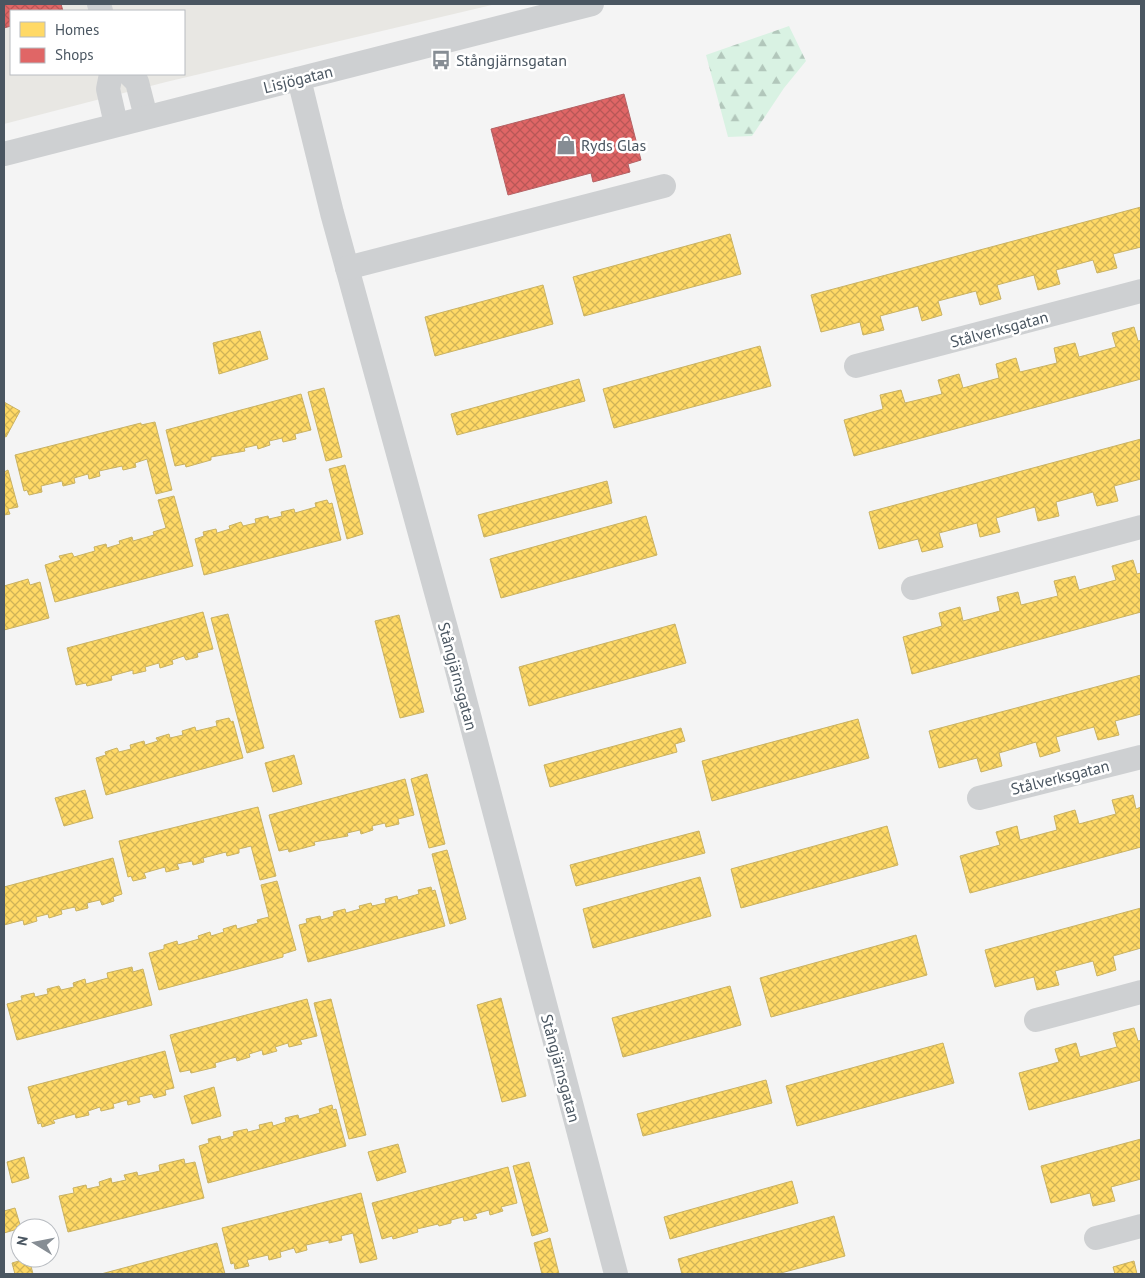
<svg xmlns="http://www.w3.org/2000/svg" width="1145" height="1278" viewBox="0 0 1145 1278" font-family="'PT Sans',sans-serif">
  <style>
    .commercial { fill: #e8e7e3; fill-rule: evenodd }
    .forest { fill: url(#forest-firs) }
    .homes { fill: url(#homes-cross-hatch); stroke: #c9b264 }
    .shops { fill: url(#shops-cross-hatch); stroke: #b36164 }
    .lines { fill: none; stroke-linecap: round; stroke-linejoin: round }
    .minor { stroke: #ced0d2; stroke-width: 24 }
    .labels { text-anchor: middle; dominant-baseline: central; stroke-width: 5; stroke-linejoin: round; paint-order: stroke }
    .poi-label { font-size: 16px; fill: #4a5661; stroke: #fff; text-anchor: start }
    .street-label { font-size: 16px; fill: #4a5661; stroke: #fff }
  </style>
  <defs>
    <pattern id="forest-firs" width="22" height="20" patternUnits="userSpaceOnUse" patternTransform="scale(1.25)"><rect width="22" height="20" fill="#d9f2e3"/><path d="M5 1l3.5 6h-7zM16 11l3.5 6h-7z" fill="#b2c7bb"/></pattern>
    <pattern id="homes-cross-hatch" width="8" height="8" patternUnits="userSpaceOnUse" patternTransform="scale(1.25)"><rect width="8" height="8" fill="#ffd966"/><path d="M0 0l8 8M0 8l8-8" fill="none" stroke="#d0b357"/></pattern>
    <pattern id="shops-cross-hatch" width="8" height="8" patternUnits="userSpaceOnUse" patternTransform="scale(1.25)"><rect width="8" height="8" fill="#e06666"/><path d="M0 0l8 8M0 8l8-8" fill="none" stroke="#b85757"/></pattern>
  </defs>
  <rect width="100%" height="100%" fill="#f4f4f4"/>
  <path class="commercial" d="M4,4h492l-330,78 -162,42zM11,11h173v63h-173z"/>
  <polygon class="forest" points="789,26 806,61 784,88 752,136 728,137 706,55"/>
  <g class="homes">
    <polygon points="1141,207 1141,247 1113,254 1117,268 1097,273 1093,260 1056,270 1060,284 1038,290 1034,275 997,285 1001,299 980,305 976,291 938,301 942,315 922,321 918,306 880,316 884,330 863,335 860,322 821,332 811,295"/>
    <polygon points="730,234 741,274 584,316 573,277"/>
    <polygon points="543,285 553,324 435,356 425,317"/>
    <polygon points="1134,327 1138,341 1141,340 1141,379 854,456 844,420 883,409 880,395 901,390 905,403 942,394 938,380 959,374 963,388 999,378 996,364 1016,358 1020,372 1057,363 1054,348 1075,343 1079,357 1116,347 1112,333"/>
    <polygon points="260,331 268,359 219,374 213,343"/>
    <polygon points="760,346 771,386 614,428 603,389"/>
    <polygon points="579,379 585,401 457,435 451,414"/>
    <polygon points="324,388 342,457 326,461 308,392"/>
    <polygon points="301,394 311,430 295,434 296,439 283,442 282,438 269,441 270,445 258,449 257,445 244,448 245,451 211,457 211,460 186,467 185,464 175,466 166,430"/>
    <polygon points="4,402 20,411 6,437 4,436"/>
    <polygon points="155,422 172,490 156,494 147,459 135,463 136,467 123,470 122,466 99,471 100,476 89,479 88,474 74,478 75,483 63,486 62,481 41,486 42,492 29,495 27,490 24,491 15,455 141,423 141,425"/>
    <polygon points="1141,439 1141,479 1114,486 1118,501 1097,506 1093,492 1056,502 1059,516 1038,521 1035,507 996,518 1000,532 980,537 977,523 939,533 943,547 922,552 918,539 879,549 869,512"/>
    <polygon points="345,465 363,534 347,539 329,469"/>
    <polygon points="8,470 18,507 8,509 10,514 4,515 4,472"/>
    <polygon points="607,481 612,503 484,537 478,515"/>
    <polygon points="174,496 193,566 55,602 45,565 61,560 59,556 72,553 74,557 95,551 94,547 106,544 107,548 120,544 119,541 132,537 133,541 154,535 153,532 166,528 158,500"/>
    <polygon points="327,500 329,504 332,503 341,540 204,575 195,539 204,536 203,532 216,529 217,533 230,529 229,526 241,522 243,526 256,523 255,519 268,516 269,519 282,516 281,512 294,509 295,513 316,507 315,503"/>
    <polygon points="646,516 657,555 501,598 490,559"/>
    <polygon points="1133,560 1137,574 1141,573 1141,612 912,674 903,637 942,626 939,613 960,607 963,621 1000,611 997,597 1018,592 1021,605 1058,596 1054,581 1075,576 1079,590 1116,580 1112,566"/>
    <polygon points="28,579 30,585 40,582 49,618 4,630 4,586"/>
    <polygon points="203,612 213,649 197,653 198,657 186,660 184,656 172,660 173,664 160,668 159,663 145,667 146,671 133,674 133,670 111,676 112,680 87,686 86,683 76,685 67,648"/>
    <polygon points="228,614 264,748 247,753 211,618"/>
    <polygon points="399,615 424,712 400,718 375,621"/>
    <polygon points="675,624 686,663 529,706 519,667"/>
    <polygon points="1141,675 1141,714 1115,721 1119,735 1098,740 1094,727 1056,737 1060,751 1040,757 1036,742 999,753 1002,766 981,772 977,758 939,768 929,731"/>
    <polygon points="229,718 231,722 233,721 243,758 106,795 96,758 106,755 105,752 117,748 119,752 131,749 130,745 144,741 145,745 158,741 156,738 169,734 170,738 183,735 182,731 195,727 196,731 217,726 216,721"/>
    <polygon points="858,719 869,758 712,801 702,761"/>
    <polygon points="681,728 685,741 675,744 677,752 550,787 544,765"/>
    <polygon points="294,755 302,784 273,792 265,763"/>
    <polygon points="427,774 445,844 429,848 411,779"/>
    <polygon points="405,779 414,815 398,819 399,824 386,827 385,823 372,826 373,830 361,834 360,830 347,833 348,836 314,842 315,845 289,852 288,849 279,851 269,815"/>
    <polygon points="85,790 93,818 64,826 55,798"/>
    <polygon points="1133,795 1136,809 1141,807 1141,847 970,893 960,856 1000,845 996,832 1017,826 1020,840 1057,830 1054,816 1075,810 1079,824 1116,814 1112,800"/>
    <polygon points="258,807 276,876 260,880 251,846 239,849 239,853 227,856 226,852 203,858 204,862 193,865 192,861 177,864 179,869 166,872 165,867 144,873 146,878 133,881 131,876 128,877 119,841"/>
    <polygon points="887,826 898,865 741,908 731,869"/>
    <polygon points="699,831 705,853 576,886 570,865"/>
    <polygon points="447,850 466,919 450,924 432,854"/>
    <polygon points="113,858 122,894 113,897 114,901 102,905 100,900 87,903 88,908 76,911 75,907 61,910 62,914 49,918 48,914 36,917 37,921 24,925 23,920 4,925 4,887"/>
    <polygon points="700,877 711,916 593,948 583,909"/>
    <polygon points="277,881 296,950 283,954 283,957 159,990 149,953 164,949 164,945 177,941 178,945 199,939 198,936 210,932 211,936 224,932 223,929 236,925 237,929 258,923 257,920 269,917 261,885"/>
    <polygon points="431,887 432,891 435,890 445,926 308,962 299,925 307,923 306,919 320,916 321,920 334,916 333,912 345,909 346,913 360,909 359,906 371,903 372,906 386,903 385,899 397,896 398,900 419,894 418,890"/>
    <polygon points="1141,908 1141,948 1113,956 1116,970 1097,976 1093,961 1055,971 1059,985 1037,990 1034,977 995,987 985,950"/>
    <polygon points="916,935 927,975 771,1017 760,978"/>
    <polygon points="132,967 133,972 143,969 152,1005 17,1040 7,1004 22,1000 21,996 34,993 35,997 48,994 47,989 59,986 61,990 74,987 73,983 85,979 86,984 108,978 107,973"/>
    <polygon points="730,986 741,1025 623,1057 612,1018"/>
    <polygon points="501,998 526,1096 502,1102 477,1005"/>
    <polygon points="307,999 317,1036 300,1040 302,1044 289,1047 288,1043 275,1047 277,1051 263,1055 262,1050 249,1054 250,1057 237,1061 236,1057 215,1063 216,1067 191,1073 190,1070 180,1072 170,1035"/>
    <polygon points="331,999 366,1135 349,1139 314,1003"/>
    <polygon points="1134,1028 1138,1041 1141,1040 1141,1080 1029,1110 1019,1073 1059,1062 1055,1049 1076,1043 1080,1057 1117,1047 1113,1033"/>
    <polygon points="943,1043 954,1083 797,1126 786,1086"/>
    <polygon points="165,1051 174,1088 165,1090 166,1095 154,1098 152,1094 139,1097 140,1102 128,1105 127,1100 113,1104 114,1108 101,1111 100,1107 88,1111 89,1115 76,1118 75,1114 53,1120 55,1123 42,1127 41,1123 38,1124 28,1087"/>
    <polygon points="766,1080 772,1103 643,1136 637,1114"/>
    <polygon points="214,1087 221,1116 192,1124 184,1096"/>
    <polygon points="332,1105 333,1110 336,1109 346,1146 208,1183 199,1146 209,1143 208,1139 220,1136 221,1140 234,1136 233,1132 247,1129 248,1132 260,1129 259,1125 272,1122 273,1126 286,1122 285,1118 298,1115 299,1119 320,1113 319,1109"/>
    <polygon points="1141,1139 1141,1179 1111,1187 1115,1201 1093,1206 1090,1193 1051,1203 1041,1166"/>
    <polygon points="398,1144 406,1172 377,1181 368,1152"/>
    <polygon points="24,1157 29,1178 12,1183 7,1162"/>
    <polygon points="184,1159 185,1164 195,1162 204,1198 68,1232 59,1196 74,1193 73,1188 86,1185 87,1189 100,1186 99,1182 111,1178 112,1183 126,1180 124,1175 137,1172 138,1176 160,1171 159,1165"/>
    <polygon points="529,1162 548,1231 532,1236 513,1166"/>
    <polygon points="508,1167 517,1203 501,1207 503,1211 490,1215 489,1210 475,1214 477,1218 464,1221 463,1217 451,1220 451,1223 439,1226 438,1224 417,1229 418,1232 393,1239 392,1236 382,1239 372,1203"/>
    <polygon points="792,1181 798,1203 670,1239 664,1217"/>
    <polygon points="361,1193 377,1259 360,1263 353,1233 341,1236 342,1240 329,1243 329,1240 306,1245 307,1250 296,1253 294,1248 280,1252 281,1257 269,1260 268,1255 247,1260 249,1266 235,1269 234,1263 231,1264 222,1228"/>
    <polygon points="15,1208 21,1228 4,1233 4,1211"/>
    <polygon points="834,1216 845,1256 777,1274 682,1274 678,1259"/>
    <polygon points="550,1238 559,1274 542,1274 534,1243"/>
    <polygon points="217,1243 225,1274 101,1274"/>
    <polygon points="29,1258 33,1274 15,1274 12,1263"/>
    <polygon points="1134,1261 1137,1274 1115,1274 1113,1267"/>
  </g>
  <g class="shops">
    <polygon points="4,4 61,4 63,11 11,11 11,26 4,28"/>
    <polygon points="624,94 641,160 628,164 630,172 593,182 591,173 508,195 491,129"/>
  </g>
  <g class="lines">
    <g class="minor">
      <polyline points="99,4 101,11"/>
      <polyline points="111,74 108,89 116,124"/>
      <polyline points="129,74 137,82 146,117"/>
      <polyline points="299,79 332,213 450,643 616,1274"/>
      <polyline points="4,154 592,4"/>
      <polyline points="347,268 664,186"/>
      <polyline points="856,366 1141,291"/>
      <polyline points="913,588 1141,527"/>
      <polyline points="979,798 1141,757"/>
      <polyline points="1036,1020 1141,992"/>
      <polyline points="1096,1238 1141,1226"/>
    </g>
  </g>
  <defs>
    <symbol id="bus-bare" viewBox="-9 -9 18 18"><path d="M-5-6H5V4H4V6H2V4H-2V6H-4V4H-5ZM-3.5-4V0h7V-4ZM-3.5 1.2v1.5H-2V1.2ZM2 1.2v1.5H3.5V1.2Z" fill="#868d94" stroke="#fff" stroke-width="2.5" paint-order="stroke"/></symbol>
    <symbol id="shop-bare" viewBox="-9 -9 18 18"><path d="M-5-2.5h2.3a2.7 3.5 0 0 1 5.4 0H5L5.5 6h-11ZM-1.5-2.5h3a1.5 2.3 0 0 0-3 0Z" fill="#868d94" stroke="#fff" stroke-width="2.5" paint-order="stroke"/></symbol>
  </defs>
  <g fill-rule="evenodd">
    <use href="#bus-bare" x="427" y="46" width="28" height="28"/>
    <use href="#shop-bare" x="552" y="131" width="28" height="28"/>
  </g>
  <g class="labels">
    <g class="poi-label">
      <text x="456" y="60">Stångjärnsgatan</text>
      <text x="581" y="145">Ryds Glas</text>
    </g>
    <g class="street-label">
      <text transform="translate(298 79) rotate(-14)">Lisjögatan</text>
      <text transform="translate(999 329) rotate(-15)">Stålverksgatan</text>
      <text transform="translate(458 676) rotate(75)">Stångjärnsgatan</text>
      <text transform="translate(1060 777) rotate(-14)">Stålverksgatan</text>
      <text transform="translate(561 1068) rotate(75)">Stångjärnsgatan</text>
    </g>
  </g>
  <rect width="1145" height="1278" fill="none" stroke="#4a5661" stroke-width="10"/>
  <rect x="10" y="10" width="175" height="65" fill="#ffffff" stroke="#b7bbc0"/>
  <rect x="20" y="22" width="25" height="15" fill="#ffd966" stroke="#b7bbc0"/>
  <text x="55" y="35" font-size="15" fill="#4a5661">Homes</text>
  <rect x="20" y="48" width="25" height="15" fill="#e06666" stroke="#b7bbc0"/>
  <text x="55" y="60" font-size="15" fill="#4a5661">Shops</text>
  <g transform="translate(35 1243) rotate(280)"><circle r="24" fill="#ffffff" stroke="#b7bbc0"/>
  <path d="M0-4L9 19L0 12L-9 19Z" fill="#868d94"/>
  <text y="-8" font-size="14" font-weight="bold" text-anchor="middle" fill="#4a5661">N</text>
  </g>
</svg>
